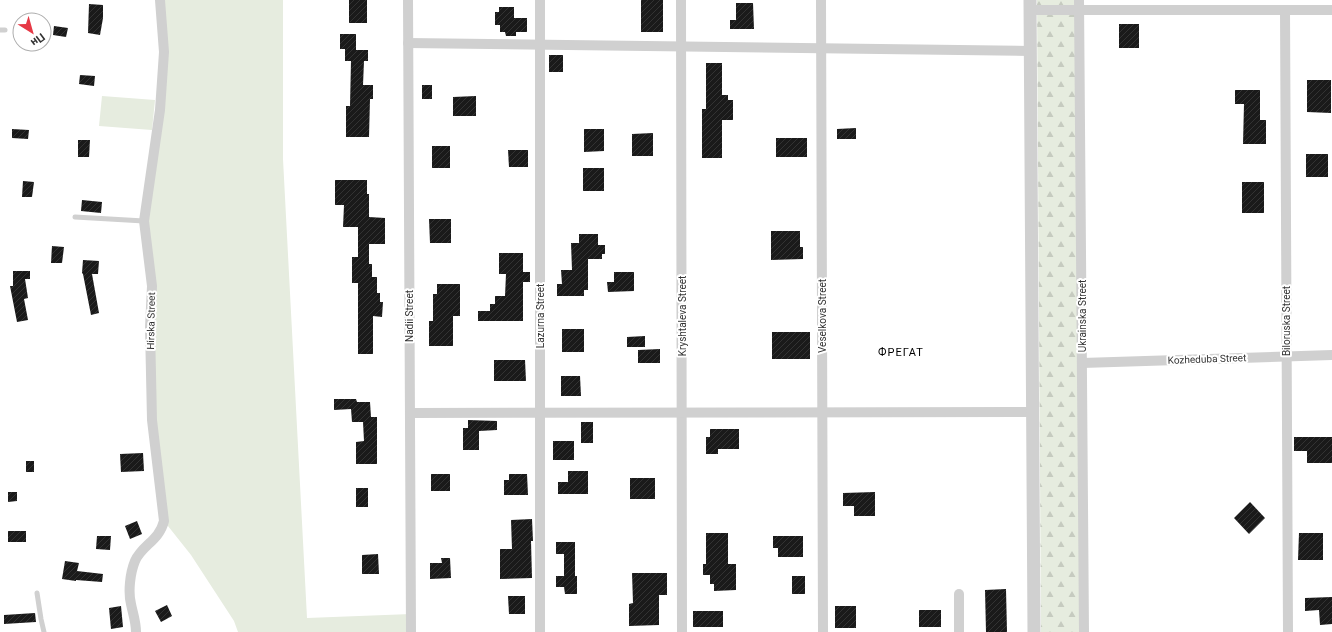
<svg xmlns="http://www.w3.org/2000/svg" width="1332" height="632" viewBox="0 0 1332 632" font-family="Roboto,sans-serif">
  <style>
    .grass { fill: #e6ecdf }
    .forest { fill: url(#forest-firs) }
    .building { fill: url(#building-hatch) }
    .lines { fill: none; stroke-linecap: round; stroke-linejoin: round }
    .service { stroke: #d0d0d0; stroke-width: 5 }
    .minor { stroke: #d0d0d0; stroke-width: 10 }
    .tertiary { stroke: #d0d0d0; stroke-width: 13 }
    .labels { text-anchor: middle; dominant-baseline: central; stroke-width: 4; stroke-linejoin: round; paint-order: stroke }
    .street-label { font-size: 10px; fill: #333; stroke: #fff }
    .neighbourhood-label { font-size: 11px; letter-spacing: 1px; fill: #000; stroke: #fff }
  </style>
  <defs>
    <pattern id="forest-firs" width="22" height="20" patternUnits="userSpaceOnUse"><rect width="22" height="20" fill="#e6ecdf"/><path d="M5 1l3.5 6h-7zM16 11l3.5 6h-7z" fill="#c6cbc0"/></pattern>
    <pattern id="building-hatch" width="6" height="6" patternUnits="userSpaceOnUse"><rect width="6" height="6" fill="#1a1a1a"/><path d="M-1 1l2-2M0 6l6-6M5 7l2-2" fill="none" stroke="#333"/></pattern>
  </defs>
  <rect width="100%" height="100%" fill="#fff"/>
  <g class="grass">
    <polygon points="160,0 283,0 283,159 307,618 411,614 411,632 238,632 234,621 191,555 164,521 150,328 144,221 160,110"/>
    <polygon points="102,96 155,100 152,130 99,126"/>
  </g>
  <polygon class="forest" points="1037,0 1079,0 1084,632 1041,632"/>
  <g class="building">
    <rect x="349" y="0" width="18" height="23"/>
    <rect x="641" y="0" width="22" height="32"/>
    <polygon points="736,3 753,3 754,29 730,29 730,20 736,20"/>
    <polygon points="89,4 103,5 103,18 100,35 88,33"/>
    <polygon points="499,7 514,7 514,18 527,18 527,32 516,32 516,36 506,36 505,32 500,32 500,25 495,25 495,12 499,12"/>
    <rect x="1119" y="24" width="20" height="24"/>
    <polygon points="54,26 68,28 66,37 53,35"/>
    <polygon points="340,34 356,34 356,50 368,50 368,61 364,61 363,85 373,85 373,99 370,99 369,137 346,137 346,106 350,106 351,61 345,61 345,49 340,49"/>
    <rect x="549" y="55" width="14" height="17"/>
    <polygon points="706,63 722,63 722,95 728,95 728,100 733,100 733,120 722,120 722,158 702,158 702,109 706,109"/>
    <polygon points="80,75 95,76 94,86 79,84"/>
    <polygon points="1307,80 1331,80 1331,113 1307,112"/>
    <rect x="422" y="85" width="10" height="14"/>
    <polygon points="1235,90 1260,90 1260,120 1266,120 1266,144 1243,144 1244,104 1235,104"/>
    <polygon points="476,96 476,116 453,116 453,97"/>
    <polygon points="856,128 856,139 837,139 837,129"/>
    <polygon points="12,129 29,130 28,139 12,138"/>
    <polygon points="584,129 604,129 604,151 584,152"/>
    <polygon points="653,133 653,156 632,156 632,134"/>
    <rect x="776" y="138" width="31" height="19"/>
    <polygon points="78,140 90,140 89,157 78,157"/>
    <rect x="432" y="146" width="18" height="22"/>
    <polygon points="508,150 528,150 528,167 509,167"/>
    <rect x="1306" y="154" width="22" height="23"/>
    <rect x="583" y="168" width="21" height="23"/>
    <polygon points="335,180 367,180 367,194 369,194 369,217 385,218 385,244 369,244 369,264 372,264 372,277 377,277 377,293 380,293 380,302 383,302 382,317 373,316 373,354 358,354 358,283 352,283 352,257 358,257 358,227 343,227 344,205 335,205"/>
    <polygon points="23,181 34,182 32,197 22,197"/>
    <rect x="1242" y="182" width="22" height="31"/>
    <polygon points="82,200 102,202 101,213 81,211"/>
    <polygon points="429,219 451,219 451,243 430,243"/>
    <polygon points="771,231 800,231 800,247 803,247 803,259 771,260"/>
    <polygon points="579,234 598,234 598,245 605,245 605,254 602,254 602,259 588,259 588,290 584,290 584,296 557,296 557,284 562,284 561,270 572,270 571,243 579,243"/>
    <polygon points="52,246 64,247 62,263 51,263"/>
    <polygon points="499,253 523,253 523,272 530,272 530,282 523,282 523,321 478,321 478,311 490,311 490,304 495,304 495,296 505,296 506,274 499,274"/>
    <polygon points="83,260 99,261 98,274 92,274 99,313 91,315 83,274 82,273"/>
    <polygon points="13,271 30,271 30,279 25,279 28,298 24,299 28,320 17,322 10,286 13,286"/>
    <polygon points="614,272 634,272 634,291 608,292 607,282 614,282"/>
    <polygon points="437,284 460,284 460,316 453,316 453,346 429,346 429,321 433,321 433,294 437,294"/>
    <rect x="562" y="329" width="22" height="23"/>
    <rect x="772" y="332" width="38" height="27"/>
    <polygon points="645,336 645,347 627,347 627,337"/>
    <polygon points="660,349 660,363 638,363 638,350"/>
    <polygon points="494,360 525,360 526,381 494,381"/>
    <polygon points="561,376 580,376 581,396 561,396"/>
    <polygon points="334,399 356,399 357,402 370,402 371,417 377,417 377,464 356,464 356,442 364,441 363,422 352,422 351,409 334,410"/>
    <polygon points="468,420 497,421 497,430 479,431 479,450 463,450 463,428 468,428"/>
    <rect x="581" y="422" width="12" height="21"/>
    <polygon points="710,429 739,429 739,449 718,449 718,454 706,454 706,437 710,437"/>
    <polygon points="1294,437 1332,437 1332,463 1307,463 1307,451 1294,451"/>
    <rect x="553" y="441" width="21" height="19"/>
    <polygon points="143,453 144,471 121,472 120,454"/>
    <rect x="26" y="461" width="8" height="11"/>
    <polygon points="568,471 588,471 588,494 558,494 558,482 568,482"/>
    <rect x="431" y="474" width="19" height="17"/>
    <polygon points="509,474 527,474 528,495 504,495 504,480 509,480"/>
    <rect x="630" y="478" width="25" height="21"/>
    <rect x="356" y="488" width="12" height="19"/>
    <polygon points="8,492 17,492 17,501 8,502"/>
    <polygon points="875,492 875,516 854,516 854,506 843,506 843,493"/>
    <polygon points="1250,502 1265,518 1249,534 1234,518"/>
    <polygon points="532,519 533,541 531,541 532,578 500,579 500,549 512,549 511,520"/>
    <polygon points="137,521 142,534 130,539 125,526"/>
    <rect x="8" y="531" width="18" height="11"/>
    <polygon points="706,533 728,533 728,564 736,564 736,590 714,591 714,584 710,584 710,575 703,575 703,564 706,564"/>
    <polygon points="1299,533 1323,533 1323,560 1298,560"/>
    <polygon points="97,536 111,536 110,550 96,549"/>
    <polygon points="773,536 803,536 803,557 778,557 778,548 773,548"/>
    <polygon points="556,542 575,542 575,576 577,576 577,594 565,594 564,587 556,587 556,576 564,576 564,554 556,554"/>
    <polygon points="378,554 379,574 362,574 362,555"/>
    <polygon points="441,558 450,558 451,578 430,579 430,563 442,563"/>
    <polygon points="65,561 79,563 77,571 103,574 102,582 76,580 76,581 62,579"/>
    <polygon points="632,573 667,573 667,595 659,595 659,625 629,626 629,604 633,603"/>
    <rect x="792" y="576" width="13" height="18"/>
    <polygon points="1006,589 1007,632 986,632 985,590"/>
    <polygon points="508,596 525,596 525,614 509,614"/>
    <polygon points="1332,597 1332,624 1320,625 1319,610 1305,611 1305,598"/>
    <polygon points="167,605 172,616 161,622 155,611"/>
    <polygon points="121,606 123,627 111,629 109,608"/>
    <rect x="835" y="606" width="21" height="22"/>
    <rect x="919" y="610" width="22" height="17"/>
    <rect x="693" y="611" width="30" height="16"/>
    <polygon points="35,613 36,622 4,624 4,615"/>
  </g>
  <g class="lines">
    <g class="service">
      <polyline points="0,30 5,30"/>
      <polyline points="75,217 144,221"/>
      <polyline points="37,593 41,619 44,632"/>
    </g>
    <g class="minor">
      <polyline points="408,0 411,632"/>
      <polyline points="540,0 540,632"/>
      <polyline points="681,0 682,632"/>
      <polyline points="821,0 823,632"/>
      <polyline points="1079,0 1084,632"/>
      <polyline points="1030,10 1332,10"/>
      <polyline points="1285,10 1288,632"/>
      <polyline points="408,43 1030,51"/>
      <polyline points="1082,363 1332,355"/>
      <polyline points="410,413 1032,412"/>
      <polyline points="959,594 959,632"/>
      <path d="M136,632c0,-10 -3,-18 -5,-28 -3,-12 -1,-31 4,-43 7,-16 24,-20 29,-40l-12,-101 -2,-92 2,-42 -8,-65 16,-111 4,-58 -4,-52"/>
    </g>
    <polyline class="tertiary" points="1030,0 1034,632"/>
  </g>
  <g class="labels">
    <g class="street-label">
      <text transform="translate(409 316) rotate(-90)">Nadii Street</text>
      <text transform="translate(540 316) rotate(-90)">Lazurna Street</text>
      <text transform="translate(682 316) rotate(-90)">Kryshtaleva Street</text>
      <text transform="translate(822 316) rotate(-90)">Veselkova Street</text>
      <text transform="translate(1082 316) rotate(-90)">Ukrainska Street</text>
      <text transform="translate(151 321) rotate(-89)">Hirska Street</text>
      <text transform="translate(1286 321) rotate(-90)">Biloruska Street</text>
      <text transform="translate(1207 359) rotate(-2)">Kozheduba Street</text>
    </g>
    <g class="neighbourhood-label">
      <text x="901" y="352">ФРЕГАТ</text>
    </g>
  </g>
  <g transform="translate(32 32) rotate(143)"><circle r="19" fill="#ffffff" stroke="#adadad"/>
  <path d="M0-3L7 15L0 10L-7 15Z" fill="#e63946"/>
  <text y="-6" font-size="11" font-weight="bold" text-anchor="middle" fill="#333333">Пн</text>
  </g>
</svg>
